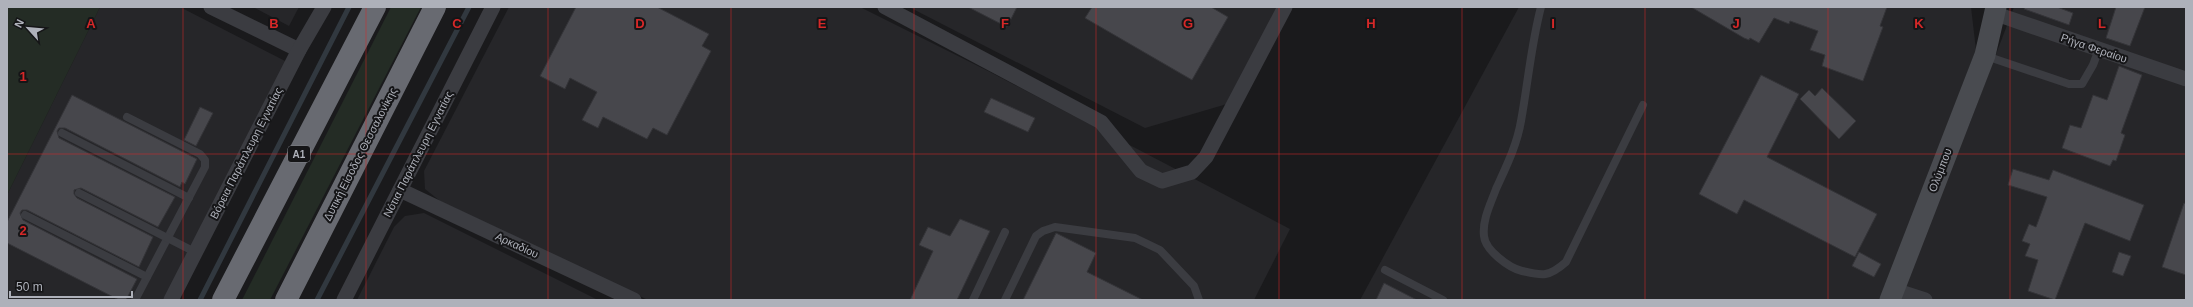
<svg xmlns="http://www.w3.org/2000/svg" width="2193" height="307" viewBox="0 0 2193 307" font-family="Arial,sans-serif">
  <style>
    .built { fill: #262629 }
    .green { fill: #242c25 }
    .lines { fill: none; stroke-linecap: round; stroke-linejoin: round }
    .stream { stroke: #31383f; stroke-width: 5 }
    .building { fill: #47474c; stroke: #343438 }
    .lane { stroke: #3b3c41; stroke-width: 8 }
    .street { stroke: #3b3c41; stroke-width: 15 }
    .secondary { stroke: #494b50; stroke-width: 21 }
    .highway { stroke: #686a71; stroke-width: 22 }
    .grid { fill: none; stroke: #d62828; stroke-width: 1; stroke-opacity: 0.55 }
    .labels { text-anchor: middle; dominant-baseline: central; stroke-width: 4; stroke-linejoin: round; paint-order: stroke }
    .shield { fill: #151517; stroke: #808289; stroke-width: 1 }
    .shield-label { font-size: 10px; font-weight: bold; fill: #aeb1ba }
    .street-label { font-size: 11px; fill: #aeb1ba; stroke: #151517 }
    .grid-label { font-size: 13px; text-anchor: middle; font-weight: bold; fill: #d62828; stroke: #151517; stroke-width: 4; stroke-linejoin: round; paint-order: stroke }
  </style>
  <rect width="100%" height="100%" fill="#1a1a1c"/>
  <g class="built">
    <polygon points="100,7 180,7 287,62 165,300 7,300 7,195"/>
    <polygon points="253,7 299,7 289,26"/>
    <polygon points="509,7 860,7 990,72 1290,229 1254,300 648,300 440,201 425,189 424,171"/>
    <polygon points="909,7 1279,7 1227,104 1145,128"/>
    <polygon points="1519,7 1971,7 1976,50 1880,300 1360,300"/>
    <polygon points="2014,7 2186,7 2186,300 1890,300 1969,125"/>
    <polygon points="424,213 598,300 357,300 394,227 405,216"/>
  </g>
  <g class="green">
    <polygon points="7,7 100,7 7,195"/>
    <polygon points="391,7 421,7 270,300 242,300"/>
  </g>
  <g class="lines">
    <g class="stream">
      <polyline points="200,300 349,7"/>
      <polyline points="317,300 469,7"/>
    </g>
  </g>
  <g class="building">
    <polygon points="576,7 657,7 709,34 702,46 711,51 667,135 653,128 647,139 603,117 598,128 582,120 597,92 570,78 565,89 540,76"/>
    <polygon points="968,7 1017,7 1007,27"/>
    <polygon points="1092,7 1211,7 1228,17 1192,80 1085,18"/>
    <polygon points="1691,7 1887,7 1880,26 1883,27 1863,81 1822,66 1825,55 1810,50 1818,31 1790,21 1789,24 1774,18 1759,43 1750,38 1749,40 1744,38"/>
    <polygon points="2025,7 2057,7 2073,13 2069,25 2024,9"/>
    <polygon points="2116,7 2145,7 2130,46 2106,38"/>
    <polygon points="2119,66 2142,75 2121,133 2125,135 2116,161 2113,160 2110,166 2062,148 2070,125 2081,128 2093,95 2107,100"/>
    <polygon points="1761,75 1799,94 1767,157 1877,214 1855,257 1744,200 1737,214 1699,194"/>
    <polygon points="1822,88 1856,121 1839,139 1800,99 1809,90 1815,96"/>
    <polygon points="72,95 197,159 185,184 182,182 180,187 65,128 59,128 57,131 59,138 175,197 158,227 81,188 74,190 74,194 77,198 153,237 139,267 27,210 22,210 20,213 23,220 137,279 126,300 119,300 7,243 7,222"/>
    <polygon points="991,98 1035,118 1028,132 984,112"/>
    <polygon points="200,107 213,113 196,146 184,140"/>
    <polygon points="2013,169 2049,180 2053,170 2144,205 2130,241 2085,223 2055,300 2028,291 2038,260 2025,256 2030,244 2022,241 2029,224 2036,227 2047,197 2008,185"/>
    <polygon points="2184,203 2186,204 2186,275 2162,267"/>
    <polygon points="960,219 990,231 957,300 910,300 933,251 919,245 928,227 950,236"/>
    <polygon points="1056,233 1096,253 1087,272 1143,300 1023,300"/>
    <polygon points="1859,252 1881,264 1874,277 1852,266"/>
    <polygon points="2119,252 2131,256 2123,276 2112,272"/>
    <polygon points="1384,283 1417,300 1376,300"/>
  </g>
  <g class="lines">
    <g class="lane">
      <path d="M1541,7c-10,38 -13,76 -20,114 -4,24 -15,46 -25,68 -5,14 -14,31 -12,47 1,14 25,32 38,35 21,5 27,6 44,-9l77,-157"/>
      <polyline points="1986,56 2069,84 2082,84 2093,65 2099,49"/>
      <polyline points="127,117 200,154 205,160 205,167 135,300"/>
      <polyline points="62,133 189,198"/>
      <polyline points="79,193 195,252"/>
      <polyline points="25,215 147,277"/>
      <polyline points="1385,270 1443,300"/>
      <polyline points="973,300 1005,232"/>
      <polyline points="1005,300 1036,236 1043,231 1055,227 1135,238 1160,250 1194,286 1199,300"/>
    </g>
    <g class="street">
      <polyline points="211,7 299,50"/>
      <polyline points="885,7 1101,122 1141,171 1162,181 1192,172 1206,157 1285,7"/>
      <polyline points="2002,16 2186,79"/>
      <polyline points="400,190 634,300"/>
      <polyline points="1894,290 1925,300"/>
      <polyline points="171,300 299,50 324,7"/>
      <polyline points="344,300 493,7"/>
    </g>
    <polyline class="secondary" points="1890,300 1985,55 1996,7"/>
    <g class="highway">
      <polyline points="223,300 375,7"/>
      <polyline points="286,300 435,7"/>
    </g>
  </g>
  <path class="grid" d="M183,7v293M366,7v293M548,7v293M731,7v293M914,7v293M1096,7v293M1279,7v293M1462,7v293M1645,7v293M1828,7v293M2010,7v293M7,154h2179"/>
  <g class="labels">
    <rect class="shield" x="288" y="146" width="22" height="16" rx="3"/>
    <g class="shield-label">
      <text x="299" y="154">Α1</text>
    </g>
    <g class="street-label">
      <text transform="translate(2094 48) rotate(19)">Ρήγα Φεραίου</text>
      <text transform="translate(246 153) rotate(-63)">Βόρεια Παράπλευρη Εγνατίας</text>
      <text transform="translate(360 154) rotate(-63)">Δυτική Είσοδος Θεσσαλονίκης</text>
      <text transform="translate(418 154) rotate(-63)">Νότια Παράπλευρη Εγνατίας</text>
      <text transform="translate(1940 170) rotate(-69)">Ολύμπου</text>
      <text transform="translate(517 245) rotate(25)">Αρκαδίου</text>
    </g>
  </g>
  <g class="grid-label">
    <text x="91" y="28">A</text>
    <text x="274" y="28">B</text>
    <text x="457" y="28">C</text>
    <text x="640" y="28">D</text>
    <text x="822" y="28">E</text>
    <text x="1005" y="28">F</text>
    <text x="1188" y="28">G</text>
    <text x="1371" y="28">H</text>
    <text x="1553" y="28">I</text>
    <text x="1736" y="28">J</text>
    <text x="1919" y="28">K</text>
    <text x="2102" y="28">L</text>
    <text x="23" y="81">1</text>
    <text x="23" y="235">2</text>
  </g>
  <rect width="2193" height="307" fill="none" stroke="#aeb1ba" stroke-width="16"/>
  <g transform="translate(28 28) rotate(297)" stroke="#151517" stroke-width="3" paint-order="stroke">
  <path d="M0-3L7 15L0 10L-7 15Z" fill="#aeb1ba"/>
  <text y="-6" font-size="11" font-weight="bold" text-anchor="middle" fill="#aeb1ba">N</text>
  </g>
  <path d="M10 291v6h122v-6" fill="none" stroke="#aeb1ba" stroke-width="2"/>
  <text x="16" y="291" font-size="12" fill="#aeb1ba" stroke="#151517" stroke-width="3" paint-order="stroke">50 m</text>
</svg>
